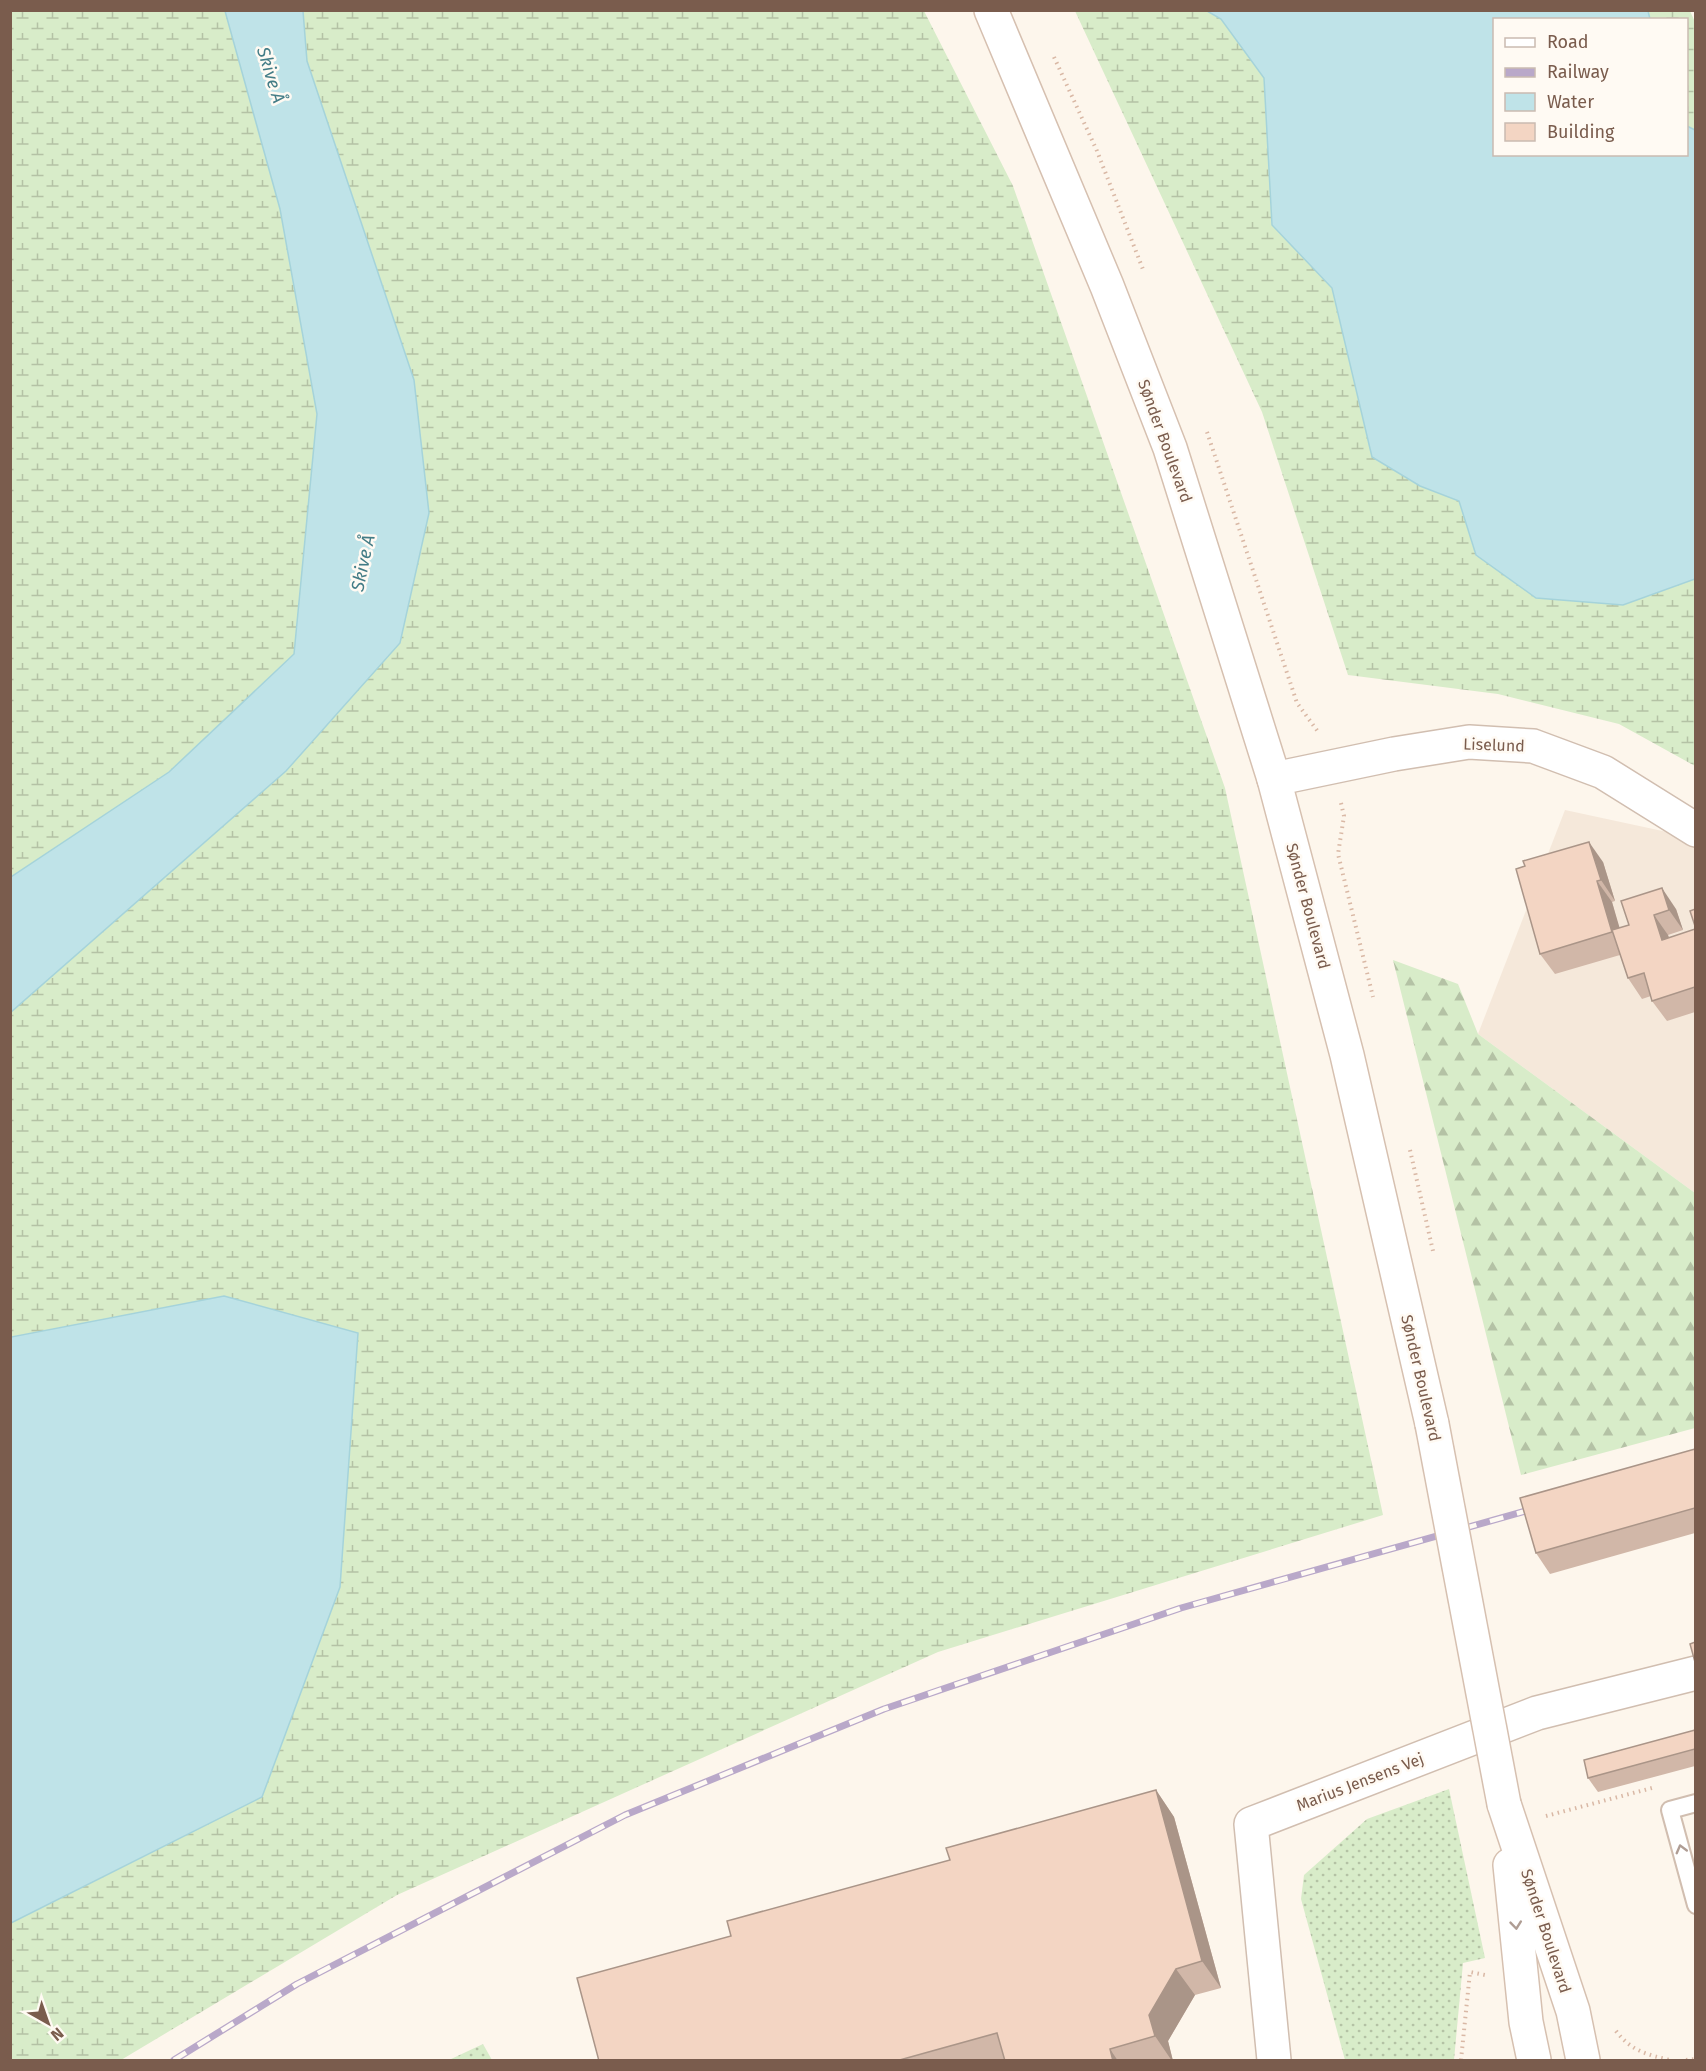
<svg xmlns="http://www.w3.org/2000/svg" width="1706" height="2071" viewBox="0 0 1706 2071" font-family="'Fira Sans',sans-serif">
  <style>
    .residential { fill: #f5e8da }
    .grass { fill: url(#grass-dots) }
    .forest { fill: url(#forest-firs) }
    .wetland { fill: url(#wetland-marsh) }
    .water { fill: #bfe3e8; stroke: #a5d3da; stroke-width: 1.5 }
    .lines { fill: none; stroke-linecap: round; stroke-linejoin: round }
    .lane-casing { stroke: #d1beb0; stroke-width: 20 }
    .street-casing { stroke: #d1beb0; stroke-width: 36 }
    .secondary-casing { stroke: #d6c0b0; stroke-width: 36 }
    .path { stroke: #d9b8a5; stroke-width: 4; stroke-dasharray: 1.5 4.5; stroke-linecap: butt }
    .lane { stroke: #fff; stroke-width: 16 }
    .street { stroke: #fff; stroke-width: 33 }
    .secondary { stroke: #fff; stroke-width: 33 }
    .rail-casing { stroke: #b9a8c9; stroke-width: 7 }
    .rail { stroke: #fffaf3; stroke-width: 4.5; stroke-dasharray: 14; stroke-linecap: butt }
    .secondary-bridge-casing { stroke: #d6c0b0; stroke-width: 36; stroke-linecap: butt }
    .secondary-bridge { stroke: #fff; stroke-width: 33 }
    .wall { fill: #d1b7a8 }
    .shaded-wall { fill: #aa9588 }
    .building { fill: #f3d5c3; stroke: #aa9588; stroke-width: 1.5 }
    .oneway { stroke: #af9d94 }
    .labels { text-anchor: middle; dominant-baseline: central; stroke-width: 5; stroke-linejoin: round; paint-order: stroke }
    .street-label { font-size: 16px; fill: #7a5c4d; stroke: #fffaf3 }
    .water-label { font-size: 18px; font-style: italic; fill: #437c86; stroke: #fffaf3 }
  </style>
  <defs>
    <pattern id="grass-dots" width="8" height="8" patternUnits="userSpaceOnUse" patternTransform="scale(1.5)"><rect width="8" height="8" fill="#d8ecc9"/><path d="M2 2h.1M6 6h.1" fill="none" stroke="#b4c2a5" stroke-width="1.8" stroke-linecap="round"/></pattern>
    <pattern id="forest-firs" width="22" height="20" patternUnits="userSpaceOnUse" patternTransform="scale(1.5)"><rect width="22" height="20" fill="#d8ecc9"/><path d="M5 1l3.5 6h-7zM16 11l3.5 6h-7z" fill="#b4c2a5"/></pattern>
    <pattern id="wetland-marsh" width="20" height="14" patternUnits="userSpaceOnUse" patternTransform="scale(1.5)"><rect width="20" height="14" fill="#d8ecc9"/><path d="M1 5h8M5 5V1M11 12h8M15 12V8" fill="none" stroke="#b4c2a5"/></pattern>
  </defs>
  <rect width="100%" height="100%" fill="#fdf6ec"/>
  <polygon class="residential" points="1565,810 1695,838 1695,1193 1478,1034"/>
  <g class="grass">
    <polygon points="1449,1789 1485,1958 1463,1963 1454,2060 1345,2060 1301,1899 1304,1875 1367,1819"/>
    <polygon points="483,2044 492,2060 449,2060"/>
  </g>
  <polygon class="forest" points="1393,960 1458,984 1478,1034 1695,1193 1695,1428 1521,1475"/>
  <g class="wetland">
    <polygon points="11,11 924,11 1013,186 1225,788 1383,1515 938,1652 397,1895 121,2060 11,2060 11,1923 262,1797 358,1333 224,1296 11,1337"/>
    <polygon points="1075,11 1207,11 1221,19 1264,78 1272,225 1332,288 1372,457 1420,486 1459,501 1476,556 1623,605 1695,579 1695,766 1619,724 1498,694 1348,675 1262,412"/>
    <polygon points="1648,11 1690,11 1695,22 1695,130 1687,126 1686,20 1650,19"/>
  </g>
  <g class="water">
    <polygon points="225,11 303,11 307,61 414,380 429,513 400,643 286,771 11,1012 11,877 169,772 294,654 317,414 280,209"/>
    <polygon points="1207,11 1648,11 1650,19 1494,20 1494,154 1686,154 1687,126 1695,130 1695,579 1623,605 1536,598 1476,555 1459,501 1420,486 1372,457 1332,288 1272,225 1264,78 1221,19"/>
    <polygon points="224,1296 358,1333 340,1587 262,1797 11,1923 11,1337"/>
  </g>
  <g class="lines">
    <defs>
      <polyline id="lane" points="1696,1803 1670,1810 1696,1905"/>
      <g id="street">
        <polyline points="1274,779 1394,754 1469,742 1533,746 1603,772 1696,830"/>
        <polyline points="1274,2060 1251,1824 1537,1713 1696,1673"/>
      </g>
      <g id="secondary">
        <polyline points="991,10 1107,286 1170,448 1274,779 1347,1055 1432,1424"/>
        <polyline points="1504,1804 1573,2011 1583,2060"/>
        <polyline points="1510,1865 1526,2022 1534,2060"/>
      </g>
    </defs>
    <use href="#lane" class="lane-casing"/>
    <use href="#street" class="street-casing"/>
    <use href="#secondary" class="secondary-casing"/>
    <g class="path">
      <polyline points="1054,57 1097,151 1144,272"/>
      <polyline points="1207,432 1297,703 1319,733"/>
      <polyline points="1341,803 1344,816 1338,854 1373,997"/>
      <polyline points="1410,1150 1433,1251"/>
      <polyline points="1546,1816 1652,1788"/>
      <path d="M1616,2031c15,20 32,24 54,29"/>
      <polyline points="1461,2060 1470,1972 1485,1975"/>
      <polyline points="1686,2060 1696,2059"/>
    </g>
    <use href="#lane" class="lane"/>
    <use href="#street" class="street"/>
    <use href="#secondary" class="secondary"/>
    <defs>
      <polyline id="rail" points="174,2060 297,1984 625,1815 884,1709 1181,1608 1540,1507"/>
    </defs>
    <use href="#rail" class="rail-casing"/>
    <use href="#rail" class="rail"/>
    <defs>
      <polyline id="secondary-bridge" points="1432,1424 1504,1804"/>
    </defs>
    <use href="#secondary-bridge" class="secondary-bridge-casing"/>
    <use href="#secondary-bridge" class="secondary-bridge"/>
  </g>
  <g class="wall">
    <polygon points="1603,862 1615,901 1612,902 1619,928 1629,925 1621,901 1676,909 1683,930 1668,935 1669,938 1695,929 1695,1012 1667,1021 1652,1001 1651,996 1642,999 1628,978 1620,955 1555,974 1540,954"/>
    <polygon points="1695,1449 1695,1533 1550,1574 1536,1553"/>
    <polygon points="1695,1730 1695,1766 1598,1792 1588,1778"/>
    <polygon points="1156,1790 1174,1817 1221,1988 1195,1995 1168,2041 1173,2061 599,2061 731,1936"/>
  </g>
  <g class="shaded-wall">
    <polygon points="1589,842 1603,862 1615,901 1601,880"/>
    <polygon points="1597,881 1612,902 1627,953 1612,932"/>
    <polygon points="1662,888 1676,909 1683,930 1669,910"/>
    <polygon points="1654,915 1668,935 1677,960 1662,940"/>
    <polygon points="1156,1790 1174,1817 1221,1988 1202,1961"/>
    <polygon points="1176,1969 1195,1995 1168,2041 1173,2061 1172,2061 1155,2036 1149,2015"/>
    <polygon points="1110,2049 1118,2061 1113,2061"/>
  </g>
  <g class="building">
    <polygon points="1589,842 1601,880 1597,881 1612,932 1540,954 1516,869 1525,866 1523,861"/>
    <polygon points="1662,888 1669,910 1654,915 1662,940 1695,929 1695,987 1652,1001 1644,973 1628,978 1612,930 1629,925 1621,901"/>
    <polygon points="1695,909 1695,926 1690,911"/>
    <polygon points="1695,1449 1695,1508 1536,1553 1520,1498"/>
    <polygon points="1695,1642 1695,1662 1690,1644"/>
    <polygon points="1695,1730 1695,1749 1588,1778 1584,1760"/>
    <polygon points="1156,1790 1202,1961 1176,1969 1149,2015 1155,2036 1110,2049 1113,2061 1005,2061 997,2033 896,2061 599,2061 577,1978 731,1936 727,1921 950,1860 946,1848"/>
  </g>
  <defs><path id="oneway-chevron" d="M-2-3.5L2.5 0L-2 3.5" fill="none" stroke-width="1.6" stroke-linecap="round" stroke-linejoin="round" transform="scale(1.5)"/></defs>
  <g class="oneway">
    <use href="#oneway-chevron" transform="translate(1681 1849) rotate(-105)"/>
    <use href="#oneway-chevron" transform="translate(1516 1925) rotate(84)"/>
  </g>
  <g class="labels">
    <g class="street-label">
      <text transform="translate(1165 441) rotate(70)">Sønder Boulevard</text>
      <text transform="translate(1494 745) rotate(2)">Liselund</text>
      <text transform="translate(1308 906) rotate(75)">Sønder Boulevard</text>
      <text transform="translate(1421 1378) rotate(77)">Sønder Boulevard</text>
      <text transform="translate(1360 1782) rotate(-21)">Marius Jensens Vej</text>
      <text transform="translate(1546 1931) rotate(72)">Sønder Boulevard</text>
    </g>
    <g class="water-label">
      <text transform="translate(271 75) rotate(73)">Skive Å</text>
      <text transform="translate(363 563) rotate(-78)">Skive Å</text>
    </g>
  </g>
  <rect width="1706" height="2071" fill="none" stroke="#7a5c4d" stroke-width="24"/>
  <rect x="1493" y="18" width="195" height="138" fill="#fffaf3" stroke="#cabbb1" stroke-width="1.5"/>
  <rect x="1505" y="38" width="30" height="9" fill="#ffffff" stroke="#cabbb1" stroke-width="1.5"/>
  <text x="1547" y="48" font-size="18" fill="#7a5c4d">Road</text>
  <rect x="1505" y="68" width="30" height="9" fill="#b9a8c9" stroke="#cabbb1" stroke-width="1.5"/>
  <text x="1547" y="78" font-size="18" fill="#7a5c4d">Railway</text>
  <rect x="1505" y="93" width="30" height="18" fill="#bfe3e8" stroke="#cabbb1" stroke-width="1.5"/>
  <text x="1547" y="108" font-size="18" fill="#7a5c4d">Water</text>
  <rect x="1505" y="123" width="30" height="18" fill="#f3d5c3" stroke="#cabbb1" stroke-width="1.5"/>
  <text x="1547" y="138" font-size="18" fill="#7a5c4d">Building</text>
  <g transform="translate(48 2023) rotate(140)" stroke="#fffaf3" stroke-width="4.5" paint-order="stroke">
  <path d="M0-4.5L10 22L0 15L-10 22Z" fill="#7a5c4d"/>
  <text y="-9" font-size="16" font-weight="bold" text-anchor="middle" fill="#7a5c4d">N</text>
  </g>
</svg>
